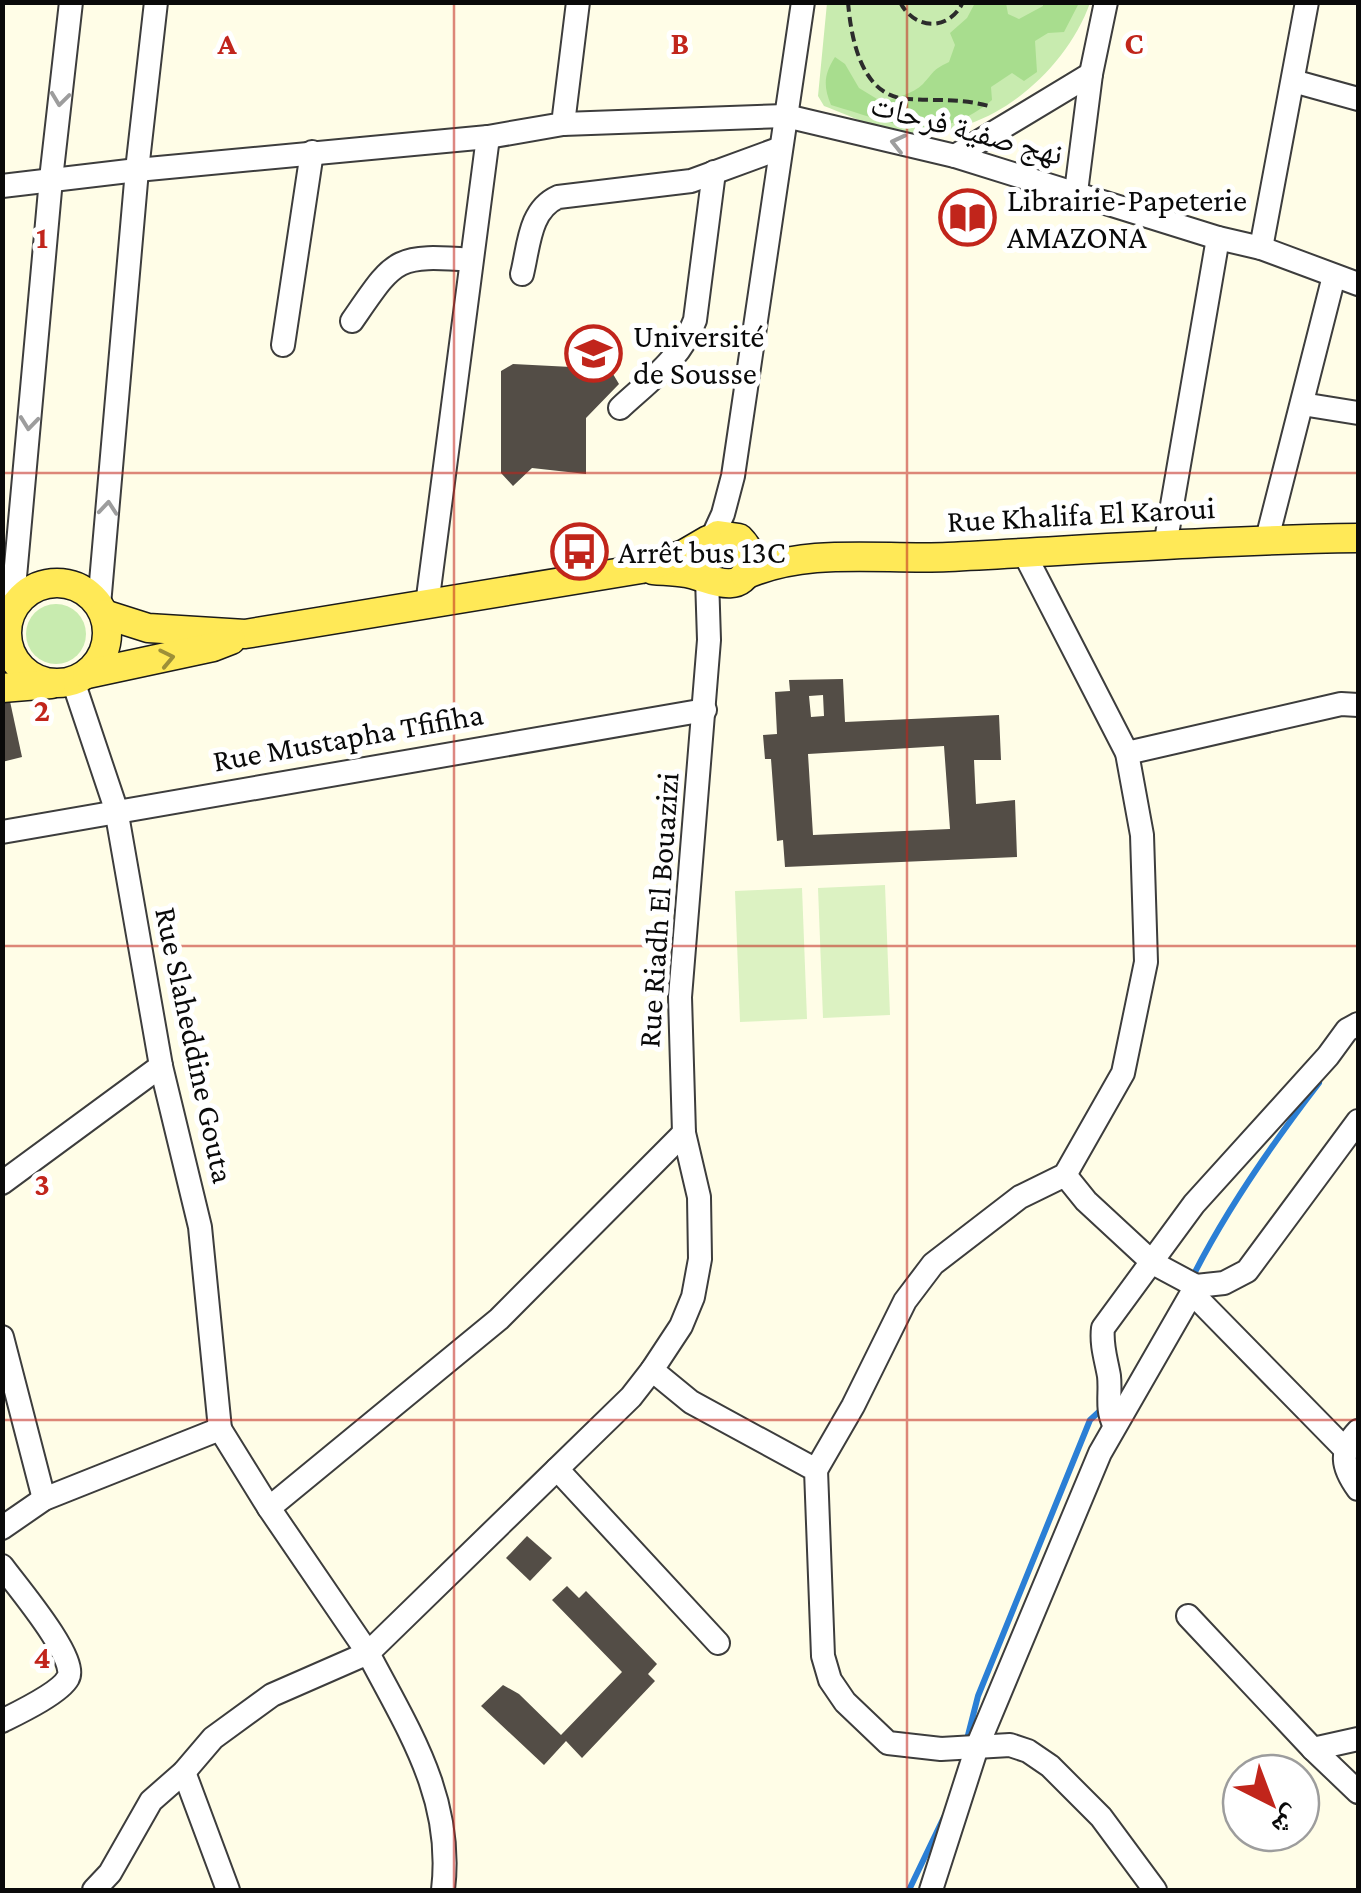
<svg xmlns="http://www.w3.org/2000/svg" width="1361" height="1893" viewBox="0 0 1361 1893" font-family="'Crimson Pro','Noto Naskh Arabic',serif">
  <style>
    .green { fill: #c8ebaf }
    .forest { fill: #a8dd8e }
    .pitch { fill: #dcf2c2 }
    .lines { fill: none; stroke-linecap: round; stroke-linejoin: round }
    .stream { stroke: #2b7fd5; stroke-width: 6 }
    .building { fill: #534d46; fill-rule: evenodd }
    .minor-casing { stroke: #3d3d3d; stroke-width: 26 }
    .major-casing { stroke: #1b1b1b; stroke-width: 31 }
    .path { stroke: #2c2c2c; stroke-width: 4; stroke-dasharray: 10 5; stroke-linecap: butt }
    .minor { stroke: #fff; stroke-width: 22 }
    .major { stroke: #ffe957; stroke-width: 28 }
    .oneway { stroke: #9d9d9d }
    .oneway2 { stroke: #9d9038 }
    .grid { fill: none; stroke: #c1251b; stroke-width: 2.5; stroke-opacity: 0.55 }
    .labels { text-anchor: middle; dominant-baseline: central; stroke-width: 10; stroke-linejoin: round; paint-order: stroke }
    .street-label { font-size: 32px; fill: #0a0a0a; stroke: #fff }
    .poi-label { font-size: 32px; fill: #0a0a0a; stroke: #fff; text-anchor: start }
    .grid-label { font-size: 32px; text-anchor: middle; font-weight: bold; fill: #c1251b; stroke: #fff; stroke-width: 10; stroke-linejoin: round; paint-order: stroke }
  </style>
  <rect width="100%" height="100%" fill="#fffde7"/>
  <g class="green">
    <path d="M827,3h263c-26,72 -105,137 -185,130 -26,-2 -56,-18 -81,-27l-6,-10z"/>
    <circle cx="56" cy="634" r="30"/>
  </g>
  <path class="forest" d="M975,3h31l2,11 11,5 24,-13v-3h36l-15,29 -16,1 -13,8 2,31 -13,9 -12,-8 -21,14 1,13c-56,47 -99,23 -161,5 -8,-19 -7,-31 4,-48l10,7 14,24 23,14c13,-4 31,-8 41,-18 11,-12 9,-14 26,-22l6,-17 -5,-12 17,-15z"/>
  <g class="pitch">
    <polygon points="885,885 890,1015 823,1018 818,888"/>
    <polygon points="802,888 807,1019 740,1022 735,891"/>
  </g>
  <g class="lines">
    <g class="stream">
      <path d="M1192,1278c35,-70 80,-134 127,-195"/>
      <polyline points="966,1743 978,1696 1090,1420 1102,1409"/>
      <polyline points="909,1890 944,1817"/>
    </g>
  </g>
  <g class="building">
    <polygon points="513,364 610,369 619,384 586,418 586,474 532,468 513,486 501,473 501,371"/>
    <path d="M843,679l2,43 154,-7 2,45h-27l2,44 39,-4 2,57 -232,10 -2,-27 -6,1 -6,-82h-6l-2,-24 14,-1 -2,-42 15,-1 -1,-11zM823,695l1,21 -13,1 -2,-21zM944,746l6,83 -137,6 -5,-81z"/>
    <polygon points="8,692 22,757 2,762 2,693"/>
    <polygon points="527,1536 552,1558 530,1581 506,1558"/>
    <polygon points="567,1586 579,1598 586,1591 657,1664 648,1674 655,1681 582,1758 566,1741 544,1765 481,1706 503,1685 519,1694 561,1735 622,1672 552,1600"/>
  </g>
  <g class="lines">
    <defs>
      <g id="minor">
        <polyline points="1293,81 1358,99"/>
        <polyline points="563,124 786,116 955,156 1218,238 1261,248 1358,284"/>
        <polyline points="955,156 1091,74"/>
        <polyline points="2,186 137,170 488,137 563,124 578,2"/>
        <polyline points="1076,192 1091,74 1106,2"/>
        <polyline points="1261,248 1307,2"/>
        <path d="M522,274c7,-28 7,-64 36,-77l133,-16 90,-33"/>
        <path d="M352,321c43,-62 42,-67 119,-61"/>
        <polyline points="283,345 312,152"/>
        <polyline points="1302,404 1358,413"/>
        <path d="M620,408c29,-27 61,-49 75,-88l19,-148"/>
        <polyline points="712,538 723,514 733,476 803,2"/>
        <polyline points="1267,539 1334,276"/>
        <polyline points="1165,546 1218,238"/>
        <polyline points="707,578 709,640 680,997 684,1133 699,1197 700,1259 693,1297 681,1326 652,1370 691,1402 816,1470 823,1656 830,1680 845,1702 888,1743 941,1749 1010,1745 1028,1751 1050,1766 1101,1817 1155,1890"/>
        <polyline points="99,605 137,170 156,2"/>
        <polyline points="427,605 488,137"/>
        <polyline points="12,610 51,179 71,2"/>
        <polyline points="73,681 116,809 161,1066 200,1227 220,1429"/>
        <polyline points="1127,753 1341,704 1358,705"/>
        <polyline points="2,832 705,710"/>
        <polyline points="2,1183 161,1066"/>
        <polyline points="1196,1286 1224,1283 1247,1271 1358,1121"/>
        <polyline points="1192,1293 1344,1448"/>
        <polyline points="2,1337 44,1499"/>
        <path d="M1114,1424c-8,-15 -3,-31 -5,-48 -3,-17 -8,-31 -6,-48l91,-124 134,-148 19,-26 11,-6"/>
        <path d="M1358,1431c-19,20 -16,36 0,58"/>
        <polyline points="557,1469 718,1643"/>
        <polyline points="816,1470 853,1406 905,1301 933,1264 1020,1197 1065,1175 1123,1073 1146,962 1142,835 1127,753 1024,553"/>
        <polyline points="269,1508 499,1319 684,1133"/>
        <polyline points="2,1528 44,1499 220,1429 269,1508 368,1653 631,1397 652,1370"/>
        <path d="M2,1566c14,19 77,93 66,112 -8,15 -50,35 -66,43"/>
        <polyline points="1188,1616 1313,1749 1358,1792"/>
        <polyline points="1313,1749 1358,1739"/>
        <polyline points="184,1772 228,1890"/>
        <path d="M94,1890l16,-17 41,-72 33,-29 29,-34 59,-43 96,-42c41,78 86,146 75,237"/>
        <polyline points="931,1890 977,1747 1100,1453 1196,1286 1153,1263 1086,1201 1065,1175"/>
      </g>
      <g id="major">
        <path d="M653,570c11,1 22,1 33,3 20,3 53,25 63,-6 4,-12 -2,-21 -10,-29l-21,-3 -15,12 -3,16 7,15"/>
        <path d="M745,575c63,-28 135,-15 203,-18 137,-7 273,-17 410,-19"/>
        <circle cx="57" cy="633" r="50"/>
        <polyline points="104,614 148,628 245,634 641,569 684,554 708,540"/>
        <polyline points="87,674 213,647 231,640"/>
        <polyline points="2,688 51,684"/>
      </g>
    </defs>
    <use href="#minor" class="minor-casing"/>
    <use href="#major" class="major-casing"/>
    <g class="path">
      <path d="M848,2c3,36 13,95 60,97 29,2 55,-1 84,8"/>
      <path d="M900,2c14,28 49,30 63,0"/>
    </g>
    <use href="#minor" class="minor"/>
    <use href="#major" class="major"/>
  </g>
  <defs><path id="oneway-chevron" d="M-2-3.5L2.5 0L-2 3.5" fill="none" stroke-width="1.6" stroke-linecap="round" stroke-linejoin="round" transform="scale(2.5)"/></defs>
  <g class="oneway">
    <use href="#oneway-chevron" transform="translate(60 99) rotate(97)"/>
    <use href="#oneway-chevron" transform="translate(898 143) rotate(-167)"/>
    <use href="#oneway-chevron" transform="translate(29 423) rotate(96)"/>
    <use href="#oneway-chevron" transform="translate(108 508) rotate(-85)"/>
  </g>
  <use class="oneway2" href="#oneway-chevron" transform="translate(167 658) rotate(-12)"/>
  <path class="grid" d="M454,2v1888M907,2v1888M2,473h1356M2,946h1356M2,1420h1356"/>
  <defs>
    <symbol id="library-ring" viewBox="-11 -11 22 22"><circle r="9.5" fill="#fff" stroke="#c1251b" stroke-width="1.5"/><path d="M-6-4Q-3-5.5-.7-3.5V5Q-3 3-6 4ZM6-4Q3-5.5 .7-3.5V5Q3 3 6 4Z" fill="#c1251b"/></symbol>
    <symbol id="university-ring" viewBox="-11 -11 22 22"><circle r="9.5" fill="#fff" stroke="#c1251b" stroke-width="1.5"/><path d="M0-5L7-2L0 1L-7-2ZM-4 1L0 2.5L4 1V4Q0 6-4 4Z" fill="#c1251b"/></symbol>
    <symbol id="bus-ring" viewBox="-11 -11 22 22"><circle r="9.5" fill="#fff" stroke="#c1251b" stroke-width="1.5"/><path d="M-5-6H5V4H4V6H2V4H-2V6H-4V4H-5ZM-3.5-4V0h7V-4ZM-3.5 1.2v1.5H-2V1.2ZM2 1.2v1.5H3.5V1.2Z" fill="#c1251b"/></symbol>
  </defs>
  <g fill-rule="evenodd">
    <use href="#library-ring" x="936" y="186" width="63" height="63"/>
    <use href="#university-ring" x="562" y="322" width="63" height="63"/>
    <use href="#bus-ring" x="548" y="520" width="63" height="63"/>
  </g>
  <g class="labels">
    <g class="street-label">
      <text transform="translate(967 129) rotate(15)">نهج صفية فرحات</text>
      <text transform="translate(1081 514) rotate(-3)">Rue Khalifa El Karoui</text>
      <text transform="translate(348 737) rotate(-10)">Rue Mustapha Tfifiha</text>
      <text transform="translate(658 910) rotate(-86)">Rue Riadh El Bouazizi</text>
      <text transform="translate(195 1045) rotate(78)">Rue Slaheddine Gouta</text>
    </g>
    <g class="poi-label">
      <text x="1007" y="200">Librairie-Papeterie<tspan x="1007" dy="37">AMAZONA</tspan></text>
      <text x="633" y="336">Université<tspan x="633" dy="37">de Sousse</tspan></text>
      <text x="618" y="552">Arrêt bus 13C</text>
    </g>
  </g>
  <g class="grid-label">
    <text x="227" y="54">A</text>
    <text x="680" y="54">B</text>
    <text x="1134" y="54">C</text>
    <text x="42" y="248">1</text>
    <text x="42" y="721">2</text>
    <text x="42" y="1195">3</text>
    <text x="42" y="1668">4</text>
  </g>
  <rect width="1361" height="1893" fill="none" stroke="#0a0a0a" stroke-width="10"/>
  <g transform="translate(1271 1803) rotate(138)"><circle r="48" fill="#ffffff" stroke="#9d9d9d" stroke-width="2.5"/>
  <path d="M0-8L18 38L0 25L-18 38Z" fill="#c1251b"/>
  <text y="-15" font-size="28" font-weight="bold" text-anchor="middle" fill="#0a0a0a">ش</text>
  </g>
</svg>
